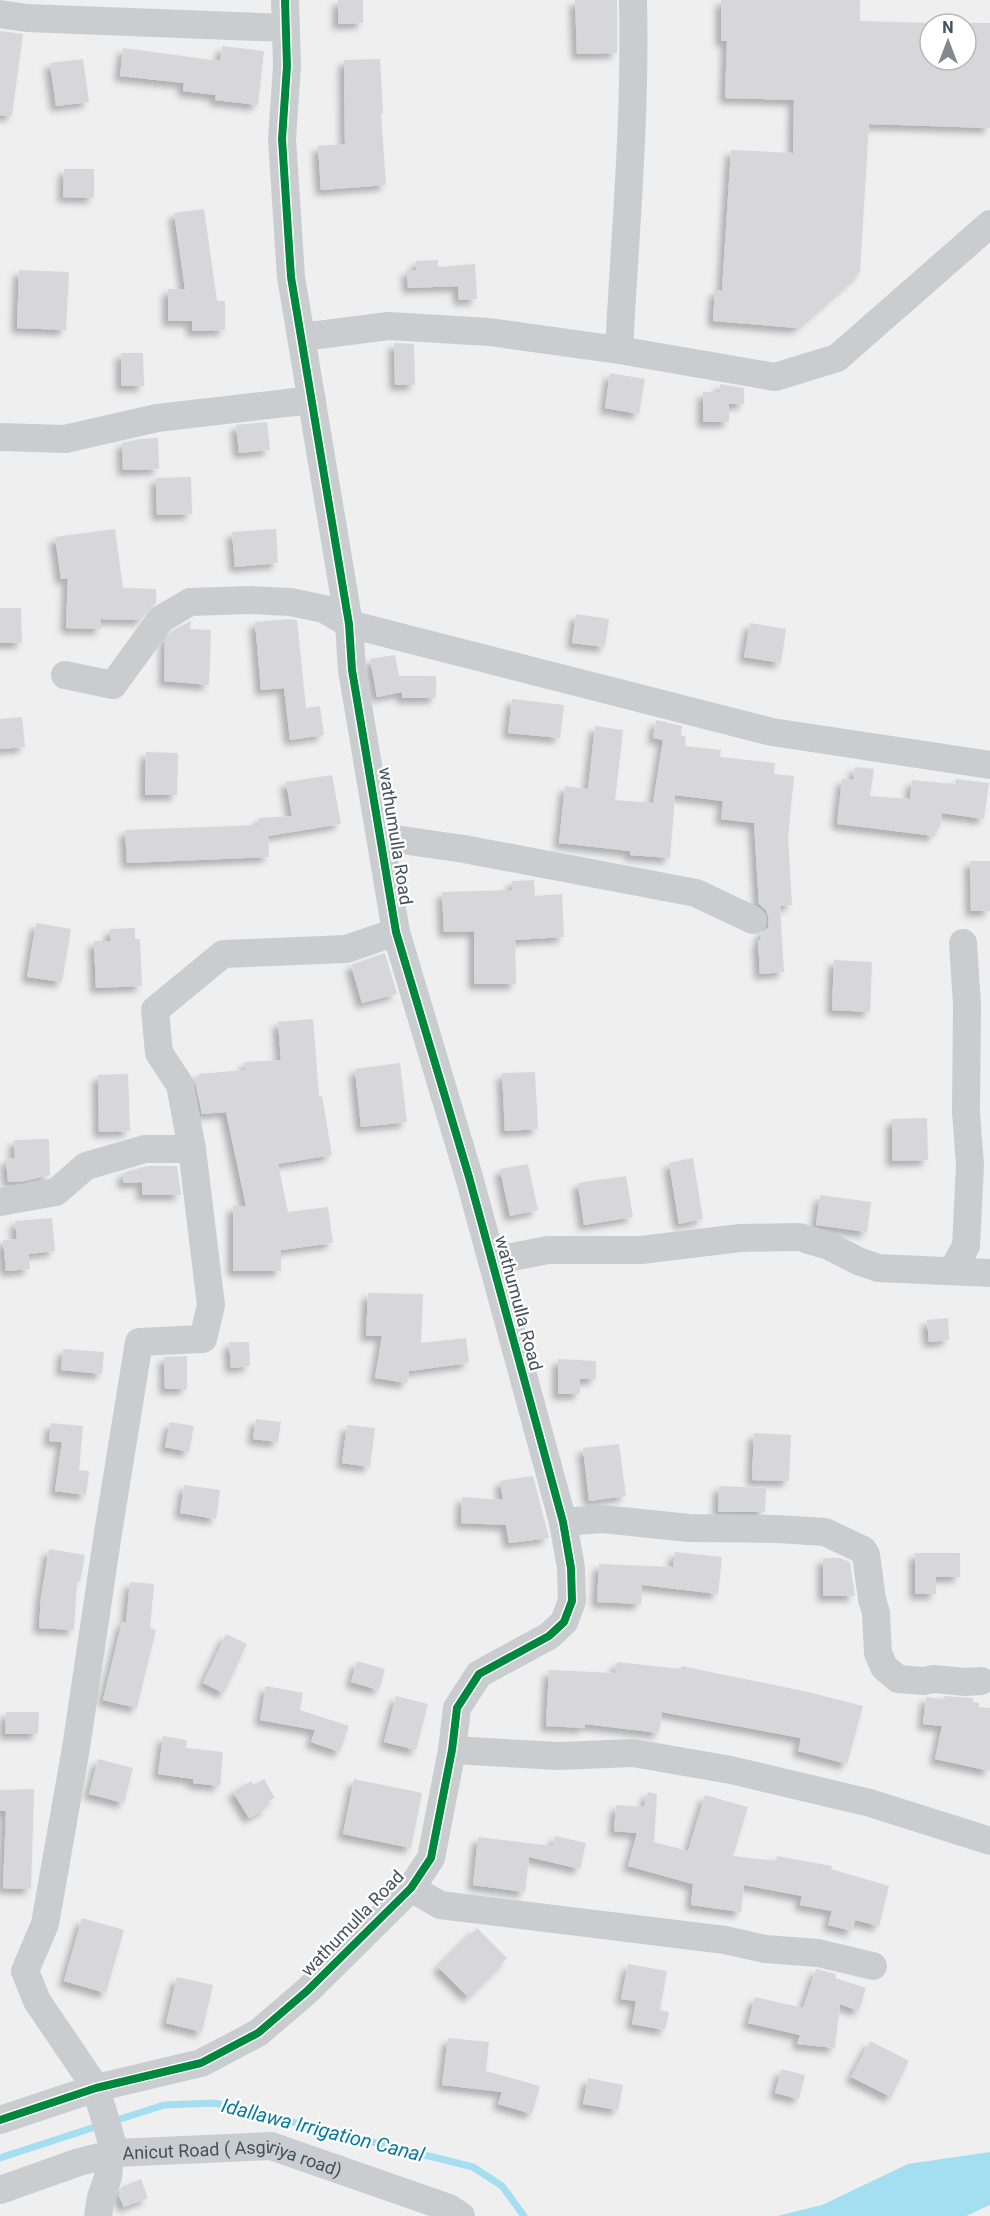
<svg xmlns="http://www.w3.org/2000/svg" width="990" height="2216" viewBox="0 0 990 2216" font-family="Roboto,sans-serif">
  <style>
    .water { fill: #a4def1 }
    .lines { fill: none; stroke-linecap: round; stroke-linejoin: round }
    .stream { stroke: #a4def1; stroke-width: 7 }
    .building { fill: #d7d7d9; filter: url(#shadow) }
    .minor { stroke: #cacdd0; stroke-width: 28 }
    .cycleway-casing { stroke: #fff; stroke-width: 11 }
    .cycleway { stroke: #00873e; stroke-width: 8 }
    .labels { text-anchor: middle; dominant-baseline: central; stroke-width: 4.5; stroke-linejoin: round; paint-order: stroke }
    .street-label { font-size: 18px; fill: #45515d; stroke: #fff }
    .water-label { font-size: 20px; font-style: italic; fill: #047ba2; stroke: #fff }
  </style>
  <defs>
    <filter id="shadow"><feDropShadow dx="-5.5" dy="5.5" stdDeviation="3" flood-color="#0004"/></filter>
  </defs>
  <rect width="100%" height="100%" fill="#f0efef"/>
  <polygon class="water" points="990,2152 990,2205 966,2216 777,2216 822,2205 908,2164"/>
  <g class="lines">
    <g class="stream">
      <polyline points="111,2122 164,2105 215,2103 473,2167 502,2186 524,2216"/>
      <polyline points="0,2158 101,2125"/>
    </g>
  </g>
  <g class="building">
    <polygon points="338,0 363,0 363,23 338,24"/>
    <polygon points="575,0 617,0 617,53 577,54"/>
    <polygon points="721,0 860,0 860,21 930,23 930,60 966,60 966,23 990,23 990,128 869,124 860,272 797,328 713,321 715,290 722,291 731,150 793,153 794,100 725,98 727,41 721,41"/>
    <polygon points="0,31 23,34 12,116 0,115"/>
    <polygon points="222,46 264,51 258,105 215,100 216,95 183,91 184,83 120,76 123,48 220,61"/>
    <polygon points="83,59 89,102 56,106 50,63"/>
    <polygon points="380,59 383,114 381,114 386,185 321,190 318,146 345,144 344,60"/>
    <polygon points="64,169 94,169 94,198 63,197"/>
    <polygon points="204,209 217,301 225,301 225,330 192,331 192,321 168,321 168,289 185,289 174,213"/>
    <polygon points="438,260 438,267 475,264 477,299 459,300 458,286 408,288 407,270 416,270 416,261"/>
    <polygon points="19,270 69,272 66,330 17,328"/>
    <polygon points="394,343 414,344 415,385 395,385"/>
    <polygon points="121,353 143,353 144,386 121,386"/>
    <polygon points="610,373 645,379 639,414 605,408"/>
    <polygon points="720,384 744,388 744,404 729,404 729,422 703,422 703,392 720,392"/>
    <polygon points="267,422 270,450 239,453 236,425"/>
    <polygon points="158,438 159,469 123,470 122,443 140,439"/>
    <polygon points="191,477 192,514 157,515 156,478"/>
    <polygon points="115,529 123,588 156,589 156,603 148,609 140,620 101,619 101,629 66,628 68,578 61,579 55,537"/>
    <polygon points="276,529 278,563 235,567 232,532"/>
    <polygon points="0,608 21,608 22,643 0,643"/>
    <polygon points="576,614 609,619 605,647 572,643"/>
    <polygon points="290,619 297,620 306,708 320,706 324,735 290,740 284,688 261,690 255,622"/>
    <polygon points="191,621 190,629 211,630 209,685 164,681 165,641 172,631"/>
    <polygon points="750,623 786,629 781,663 744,657"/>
    <polygon points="395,655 399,676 436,676 436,698 402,698 402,692 377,697 370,659"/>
    <polygon points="512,699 564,705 560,738 508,733"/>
    <polygon points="22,717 25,747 0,749 0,719"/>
    <polygon points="656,720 682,726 681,736 686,736 685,746 721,750 720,757 775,763 774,774 794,776 788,837 792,905 780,906 784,972 760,974 758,940 761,940 760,934 768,928 769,919 766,910 759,904 754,823 721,819 723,801 675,795 670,858 630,855 630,851 559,843 565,786 588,789 595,726 623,730 615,800 653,803 663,740 653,738"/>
    <polygon points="146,752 178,753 177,795 145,795"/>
    <polygon points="855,767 874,769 870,796 910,799 912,780 955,784 956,779 989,783 984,819 942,813 940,828 935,828 935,836 837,824 842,779 853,780"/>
    <polygon points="332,775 341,824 268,836 269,857 127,863 125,830 259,825 259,818 292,816 286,782"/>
    <polygon points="970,861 990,861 990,911 971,911"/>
    <polygon points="534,880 535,896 562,894 564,937 515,940 516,984 474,984 474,931 444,932 442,892 512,890 512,881"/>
    <polygon points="36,923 71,929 62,982 27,977"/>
    <polygon points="135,928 135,939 140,939 142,986 96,988 94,941 110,941 110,929"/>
    <polygon points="385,953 397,994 362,1003 351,965"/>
    <polygon points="834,960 872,962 870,1012 832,1010"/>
    <polygon points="313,1019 319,1096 322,1096 332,1155 278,1164 288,1212 328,1207 333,1243 281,1250 281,1271 233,1271 233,1206 246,1206 226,1112 202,1114 194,1077 199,1077 199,1074 245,1070 245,1062 281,1060 278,1022"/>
    <polygon points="400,1063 407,1122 361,1127 355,1069"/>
    <polygon points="535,1072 538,1129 505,1131 502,1073"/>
    <polygon points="128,1074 130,1131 99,1132 98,1075"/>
    <polygon points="927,1118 928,1160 892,1161 892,1119"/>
    <polygon points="49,1139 50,1175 24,1181 8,1182 6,1159 15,1158 14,1140"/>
    <polygon points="693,1158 703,1219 679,1224 669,1163"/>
    <polygon points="528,1164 538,1210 510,1216 500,1169"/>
    <polygon points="147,1166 177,1166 181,1195 142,1195 142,1182 123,1183 123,1173"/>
    <polygon points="626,1176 633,1217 584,1225 578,1183"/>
    <polygon points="820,1195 871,1202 867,1232 816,1225"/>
    <polygon points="52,1218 55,1251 28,1254 30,1269 6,1271 3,1240 17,1239 15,1221"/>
    <polygon points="368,1293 423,1294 421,1343 466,1338 469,1363 409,1371 407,1383 375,1378 382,1336 366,1336"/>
    <polygon points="948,1318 949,1340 929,1342 927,1320"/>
    <polygon points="229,1342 249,1342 250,1366 231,1368"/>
    <polygon points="63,1349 104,1352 102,1374 61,1370"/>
    <polygon points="187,1356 187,1389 165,1389 164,1357"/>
    <polygon points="558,1359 596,1361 596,1379 580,1379 580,1394 558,1394"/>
    <polygon points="256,1419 281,1422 278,1442 253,1439"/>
    <polygon points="170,1422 194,1426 189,1452 165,1447"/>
    <polygon points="51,1423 83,1426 79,1470 89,1471 86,1495 55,1491 62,1442 49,1441"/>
    <polygon points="347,1425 375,1428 370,1467 342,1463"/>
    <polygon points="754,1433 791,1435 789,1481 752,1480"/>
    <polygon points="619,1444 626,1496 589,1501 583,1448"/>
    <polygon points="533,1476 549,1538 509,1543 506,1525 461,1523 462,1497 503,1500 500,1481"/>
    <polygon points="184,1485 220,1490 216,1519 180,1513"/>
    <polygon points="719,1486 766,1488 765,1512 718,1512"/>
    <polygon points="49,1549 85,1555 80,1581 77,1581 74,1630 39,1628 41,1597"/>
    <polygon points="675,1552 722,1557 718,1594 642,1585 641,1604 597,1602 599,1564 673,1567"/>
    <polygon points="915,1553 960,1553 960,1577 936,1577 936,1594 915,1594"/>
    <polygon points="823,1558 840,1558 850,1562 855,1596 823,1596"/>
    <polygon points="130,1582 154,1584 150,1628 156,1630 137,1708 103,1700 122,1622 126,1622"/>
    <polygon points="226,1634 247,1644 224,1693 203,1683"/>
    <polygon points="357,1661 385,1669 379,1690 351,1682"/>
    <polygon points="617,1662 681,1669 681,1666 808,1692 863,1706 847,1764 798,1751 801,1738 662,1712 659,1733 585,1724 585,1728 546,1726 549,1670 615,1673"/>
    <polygon points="266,1686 303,1693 300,1710 349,1726 340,1752 311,1742 315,1730 260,1720"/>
    <polygon points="396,1696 428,1704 416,1750 384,1742"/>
    <polygon points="944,1696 973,1698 973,1702 979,1703 979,1707 990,1708 990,1771 935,1759 942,1726 923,1724 926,1697 943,1699"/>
    <polygon points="6,1712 39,1712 38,1734 5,1734"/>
    <polygon points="163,1736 187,1740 186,1748 223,1752 220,1786 193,1783 193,1779 158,1774"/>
    <polygon points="98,1759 133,1768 124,1803 89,1794"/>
    <polygon points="264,1779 275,1798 264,1803 267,1808 249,1818 233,1792 251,1781 254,1785"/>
    <polygon points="354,1779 422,1793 411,1848 343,1834"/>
    <polygon points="34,1789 31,1889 3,1888 6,1811 0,1811 0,1790"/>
    <polygon points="648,1792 657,1794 654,1842 688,1851 705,1795 748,1807 733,1856 776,1861 777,1856 832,1866 831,1869 889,1886 879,1926 855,1920 852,1931 828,1925 832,1911 800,1905 802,1896 744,1885 741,1912 691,1905 693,1884 628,1866 637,1833 614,1831 616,1805 644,1807"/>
    <polygon points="555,1836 586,1843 580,1869 529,1857 525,1892 473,1885 478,1837 553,1846"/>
    <polygon points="82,1918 124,1930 106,1993 64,1981"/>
    <polygon points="477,1928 507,1958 468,1997 438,1967"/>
    <polygon points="628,1964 667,1971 660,2010 669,2012 665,2030 632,2024 636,2001 621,1999"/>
    <polygon points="816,1969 836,1974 835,1978 866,1988 859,2011 840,2004 835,2048 797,2044 800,2035 748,2023 755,1997 803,2008"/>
    <polygon points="177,1977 213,1985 202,2032 166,2023"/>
    <polygon points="448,2038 489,2042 486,2071 540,2086 532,2114 498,2104 502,2092 442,2085"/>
    <polygon points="870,2041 909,2061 891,2097 851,2077"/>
    <polygon points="781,2069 805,2075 799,2099 775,2093"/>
    <polygon points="588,2078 623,2085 618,2110 583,2104"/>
    <polygon points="141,2179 148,2198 124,2207 119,2196 122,2187"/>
  </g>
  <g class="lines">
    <g class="minor">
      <polyline points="0,14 27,18 285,28"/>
      <polyline points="302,337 389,326 489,332 619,350 775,377 837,358 990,224"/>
      <path d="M619,350c6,-116 17,-234 14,-350"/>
      <polyline points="0,437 65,439 157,418 312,400"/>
      <polyline points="65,675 113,685 161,619 190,602 251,600 290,602 324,609 349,624 772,732 990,765"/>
      <polyline points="381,837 464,849 696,893 753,920"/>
      <polyline points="0,1202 56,1192 86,1166 145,1149 192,1149 180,1085 159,1053 155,1010 223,954 346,949 396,932"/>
      <polyline points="492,1261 548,1250 641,1250 740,1238 799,1237 829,1246 858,1261 878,1268 990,1273"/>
      <polyline points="952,1271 966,1246 970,1165 966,1112 967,1005 963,943"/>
      <polyline points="563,1522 602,1519 689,1528 777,1529 825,1532 863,1550 866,1555 872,1599 876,1613 878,1653 884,1667 898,1679 924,1681 934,1679 966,1682 981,1681"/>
      <polyline points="452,1750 558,1756 633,1753 731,1770 870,1803 990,1841"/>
      <polyline points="411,1888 440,1905 725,1940 765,1949 818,1953 873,1966"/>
      <polyline points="0,2120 96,2088 201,2063 258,2033 307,1991 411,1888 431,1858 452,1750 457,1708 479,1674 549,1636 564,1622 572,1601 571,1568 563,1522 469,1177 396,932 352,670 349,624 291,277 282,139 287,66 285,0"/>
      <polyline points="115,2153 96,2088 37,2001 25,1971 45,1924 76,1748 108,1533 139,1342 203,1339 211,1305 192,1149"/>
      <path id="s1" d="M0,2190l79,-28 36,-9 156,-7 178,62 12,8"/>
      <polyline points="98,2216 101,2197 108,2177 110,2154"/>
    </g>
    <defs>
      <polyline id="cycleway" points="0,2120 96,2088 201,2063 258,2033 307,1991 411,1888 431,1858 452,1750 457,1708 479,1674 549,1636 564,1622 572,1601 571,1568 563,1522 469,1177 396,932 352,670 349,624 291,277 282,139 287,66 285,0"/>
    </defs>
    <use href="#cycleway" class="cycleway-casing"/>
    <use href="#cycleway" class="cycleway"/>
  </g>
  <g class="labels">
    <g class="street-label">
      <text transform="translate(396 836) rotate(81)">wathumulla Road</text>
      <text transform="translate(519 1303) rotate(75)">wathumulla Road</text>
      <text transform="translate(352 1923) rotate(-46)">wathumulla Road</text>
      <text stroke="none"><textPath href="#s1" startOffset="240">Anicut Road ( Asgiriya road)</textPath></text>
    </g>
    <g class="water-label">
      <text transform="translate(323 2130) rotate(14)">Idallawa Irrigation Canal</text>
    </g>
  </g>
  <g transform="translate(948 42)"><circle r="28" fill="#ffffff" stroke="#b5b9be" stroke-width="1.5"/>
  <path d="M0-4.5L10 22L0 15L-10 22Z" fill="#818890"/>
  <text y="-9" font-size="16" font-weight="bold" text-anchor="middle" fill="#45515d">N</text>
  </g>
</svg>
